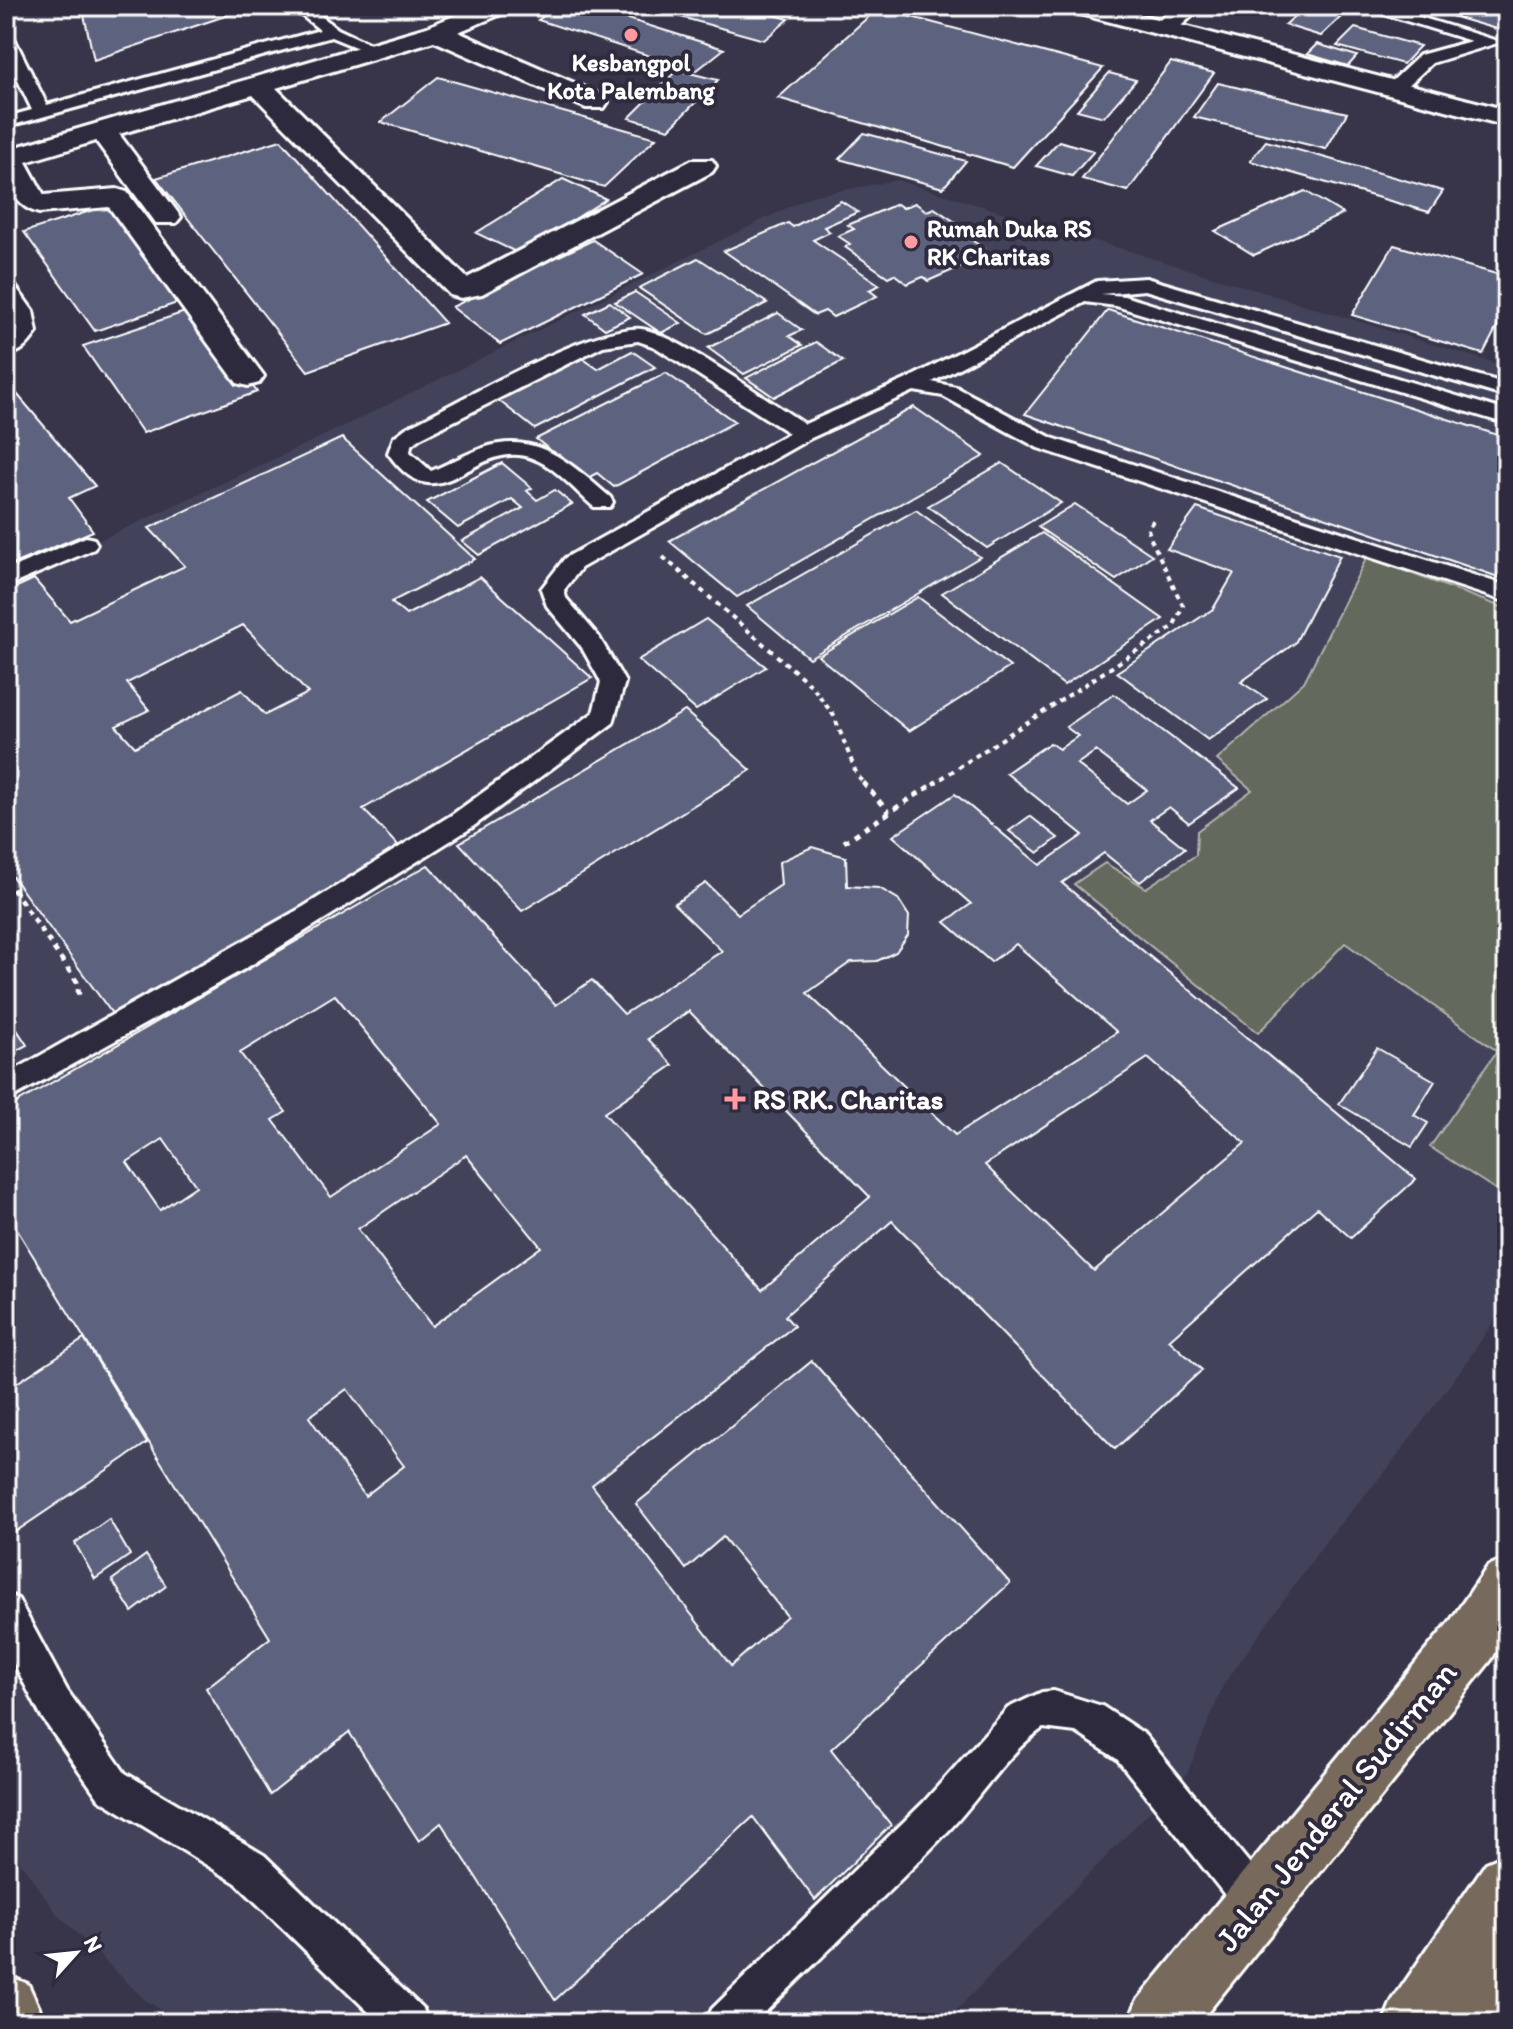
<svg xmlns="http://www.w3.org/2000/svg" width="1513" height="2029" viewBox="0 0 1513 2029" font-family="Itim,sans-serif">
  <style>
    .built { fill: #43425a }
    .green { fill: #64695b; stroke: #b2b4ad; stroke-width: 2 }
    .building { fill: #5d627e; stroke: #fff; stroke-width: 2; fill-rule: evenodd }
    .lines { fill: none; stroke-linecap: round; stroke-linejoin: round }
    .service-casing { stroke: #fff; stroke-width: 6 }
    .minor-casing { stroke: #fff; stroke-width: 6 }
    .tertiary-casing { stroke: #fff; stroke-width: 6 }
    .primary-casing { stroke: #fff; stroke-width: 6 }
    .trunk-casing { stroke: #fff; stroke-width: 6 }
    .path-far1 { stroke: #fff; stroke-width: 4; stroke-dasharray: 5 5; stroke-linecap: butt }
    .path { stroke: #fff; stroke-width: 5; stroke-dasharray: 6 6; stroke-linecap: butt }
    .service { fill: #2f2a3d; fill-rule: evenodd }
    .minor { fill: #2f2a3d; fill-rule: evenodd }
    .tertiary { fill: #2f2a3d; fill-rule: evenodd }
    .primary { fill: #77695c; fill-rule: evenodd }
    .trunk { fill: #77695c; fill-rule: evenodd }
    .poi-dot { fill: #ff9aa2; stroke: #2f2a3d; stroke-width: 3 }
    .labels { text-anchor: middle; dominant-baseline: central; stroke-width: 8; stroke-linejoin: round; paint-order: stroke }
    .far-poi-label { font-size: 24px; font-weight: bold; fill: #fff; stroke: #2f2a3d }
    .poi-label { font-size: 28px; font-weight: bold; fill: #fff; stroke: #2f2a3d; text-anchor: start }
    .near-street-label { font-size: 34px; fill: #fff; stroke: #2f2a3d }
  </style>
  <rect width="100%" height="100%" fill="#38354a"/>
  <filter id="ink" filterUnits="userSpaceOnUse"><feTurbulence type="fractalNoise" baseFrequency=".0125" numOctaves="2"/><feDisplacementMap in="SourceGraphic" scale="16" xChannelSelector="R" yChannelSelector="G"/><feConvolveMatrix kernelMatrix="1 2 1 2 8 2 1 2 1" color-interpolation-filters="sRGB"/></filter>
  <g filter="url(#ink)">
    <polygon class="built" points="897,180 1507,367 1507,609 1367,557 1304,682 1217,760 1252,790 1197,831 1196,855 1146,888 1106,863 1074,884 1345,943 1498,1051 1430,1147 1507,1197 1507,1301 1466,1363 1389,1467 1328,1538 1224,1684 1188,1772 944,2023 181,2023 144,1999 57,1914 6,1842 6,584 338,429 811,196"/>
    <polygon class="green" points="1367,557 1507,609 1507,1197 1430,1147 1497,1051 1345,943 1258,1033 1074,884 1105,863 1146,888 1196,855 1197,831 1252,790 1217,760 1304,682"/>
    <g class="building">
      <polygon points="82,6 224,6 237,12 94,60"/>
      <polygon points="558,6 586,6 724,49 696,71 538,20"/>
      <polygon points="641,6 741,6 789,19 764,40"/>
      <polygon points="1306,6 1341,17 1321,36 1285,25"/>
      <polygon points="1417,6 1507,6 1507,26 1503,31"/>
      <polygon points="878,8 1103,68 1013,167 778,98"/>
      <polygon points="1355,28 1420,46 1403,64 1337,46"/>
      <polygon points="1317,44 1357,56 1348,66 1307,54"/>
      <polygon points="1171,62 1214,73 1128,191 1082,179"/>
      <polygon points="677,70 718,80 669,129 629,118"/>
      <polygon points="1109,73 1136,80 1104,117 1077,110"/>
      <polygon points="438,77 656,138 604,187 381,122"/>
      <polygon points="1218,83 1347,113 1326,149 1194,117"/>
      <polygon points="864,133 966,161 943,188 839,159"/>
      <polygon points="281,140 445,323 308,371 156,178"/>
      <polygon points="1059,141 1094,151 1072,176 1036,166"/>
      <polygon points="1266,141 1443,191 1429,212 1250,161"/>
      <polygon points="563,179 606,199 520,254 476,233"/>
      <polygon points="1305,191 1343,214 1254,255 1215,231"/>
      <polygon points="841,201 858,212 824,227 830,232 813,240 880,285 869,290 877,296 833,317 825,311 815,315 724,251 788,223 793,227"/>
      <polygon points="915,203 927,211 934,208 978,237 971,240 984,248 971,254 978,259 928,281 923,277 907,284 894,274 888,277 845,247 850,244 838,236 854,229 848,225 897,204 903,208"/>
      <polygon points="106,206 180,302 95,331 24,232"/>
      <polygon points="593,240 643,274 500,344 452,307"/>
      <polygon points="1394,245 1507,277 1507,308 1483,354 1352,315"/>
      <polygon points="698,258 767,303 707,334 639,288"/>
      <polygon points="635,292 681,323 661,333 615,302"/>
      <polygon points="610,302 630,317 605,329 585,314"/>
      <polygon points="194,309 257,392 143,433 83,346"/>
      <polygon points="1108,310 1507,438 1507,580 1025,414"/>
      <polygon points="778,313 802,330 789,336 802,345 744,374 708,348"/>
      <polygon points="816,342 843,361 774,397 746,378"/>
      <polygon points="632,351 655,367 535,429 498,400 582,358 598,369"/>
      <polygon points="666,373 735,422 614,487 597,473 586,479 536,439"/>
      <polygon points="6,381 95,486 69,498 93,531 6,567"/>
      <polygon points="914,407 984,456 737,597 669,541"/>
      <path d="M342,438l133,121 -84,43 15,13 74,-38 112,101 -229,131 39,41 -286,169 -110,-151v-276l28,-13 36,42 115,-55 -36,-38zM243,625l65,68 -43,22 -23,-25 -107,57 -19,-21 33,-16 -22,-27z"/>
      <polygon points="502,463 532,488 527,491 537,500 555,490 572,504 479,555 462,541 523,508 512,499 458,528 427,502"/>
      <polygon points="1002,463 1061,503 987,548 928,506"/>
      <polygon points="1075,504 1152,555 1116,580 1038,527"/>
      <polygon points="1197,508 1340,556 1295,643 1241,682 1267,699 1208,740 1117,672 1213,609 1234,573 1167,549"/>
      <polygon points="916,510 980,557 809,658 747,606"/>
      <polygon points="1042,533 1163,619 1064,685 942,593"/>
      <polygon points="918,597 1010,667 909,731 818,656"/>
      <polygon points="706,619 766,667 696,710 638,660"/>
      <path d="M1114,694l125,94 -50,35 -20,-16 -19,13 35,28 -45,34 -36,-29 -42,30 354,296 -65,59 -34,-30 -148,132 33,30 -87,79 -223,-228 -107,95 9,10 -202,159 139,181 56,-50 -64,-79 -37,32 -50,-65 176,-143 198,222 -179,166 60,76 -76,75 -62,-83 -198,183 -114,-177 -22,18 -70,-109 -79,63 -64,-107 64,-50 -264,-426v-103l422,-244 128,140 36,-25 32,34 98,-63 -48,-47 32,-21 32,31 43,-29 -2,-23 33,-15 34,10 1,29 32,2 19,11 11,17 -1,19 -12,17 -19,9 -26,1 -44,31 148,142 162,-103 -101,-88 -25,18 -46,-40 26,-18 -78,-68 62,-42 85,71 43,-30 -77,-62 44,-30 9,6 19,-13 -12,-9zM1096,751l51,39 -20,14 -50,-40zM335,995l106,129 -110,73 -58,-77 13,-8 -46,-59zM689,1011l181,186 -108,93 -158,-177 69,-48 -25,-26zM1148,1058l97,85 -151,128 -109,-106zM163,1139l33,47 -36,24 -33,-48zM466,1155l75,92 -109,79 -74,-97zM347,1389l57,77 -39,30 -56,-79z"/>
      <polygon points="685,711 751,770 522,911 459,843"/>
      <polygon points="1030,816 1058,838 1038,853 1009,831"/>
      <polygon points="6,1013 27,1045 6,1056"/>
      <polygon points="1377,1048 1435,1081 1414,1115 1428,1123 1412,1147 1339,1104"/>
      <polygon points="84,1339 147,1443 15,1532 6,1516 6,1390"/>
      <polygon points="109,1519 130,1555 95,1579 75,1543"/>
      <polygon points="146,1555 166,1586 132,1612 112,1580"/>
    </g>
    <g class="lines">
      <defs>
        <g id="service">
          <polygon points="290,6 308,6 338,29 383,50 375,55 331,37 6,127 6,117 32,110 6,55 6,33 14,38 47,105 320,30"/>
          <polygon points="1358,6 1384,6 1501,42 1432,63 1400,93 1388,93 1388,85 1420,55 1471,41"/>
          <path d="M1146,278l361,106v13l-362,-107 -44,4 23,2 383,115v13l-391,-118 -31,-4 -153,80 24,5 96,51 455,148v16l-469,-154 -95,-52 -29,-5 -103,47 -230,130 -17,22 2,8 33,39 26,45 -12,41 -142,105 -225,140 -240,133v-26l297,-168 150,-93 140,-101 8,-31 -19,-34 -35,-42 -6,-17 24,-31 224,-125 -134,-86 -17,-6 -35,5 -183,92 -9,7 -1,7 21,19c18,-7 34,-17 52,-23 54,-18 88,16 127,49l3,5 -3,5h-16c-20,-17 -42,-45 -69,-51 -55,-12 -87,69 -137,-3l6,-16 12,-9c51,-25 184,-103 235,-99 32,3 132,75 164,95l100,-44 192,-99z"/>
          <path d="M6,281l7,2 20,28 4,21c-8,11 -17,24 -31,21v-10l11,-12c-3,-18 -11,-31 -11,-50z"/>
          <polygon points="86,537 94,539 97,544 94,549 6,587 6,570"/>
          <polygon points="6,1593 18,1599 67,1690 125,1773 264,1855 423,2009 429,2023 380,2023 236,1883 99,1799 41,1716 6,1648"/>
          <path d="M1054,1691l48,15 41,27 129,158 5,14 -5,14 -14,5 -14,-5 -127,-160 -41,-27 -33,-4c-36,25 -62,68 -92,100 -64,67 -131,130 -197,195h-48l6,-14 211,-206 85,-95 34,-16z"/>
        </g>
        <g id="minor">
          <path d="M478,6h35l-4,5 -51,21 146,64 4,6 -4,6h-18l-152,-67 -158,47 191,190 225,-118h20l4,6 -4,6 -230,122 -21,4 -11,-3 -197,-200 -134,39 62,83 -5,6h-20l-60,-82 -70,21 18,33 73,-6 10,3 137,184 -5,7 -11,3 -11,-3 -128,-176 -70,6c-30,-8 -33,-36 -33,-63l421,-123z"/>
          <polygon points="1175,6 1203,6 1173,33 1155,33 1151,28"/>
        </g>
        <polygon id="tertiary" points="1065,6 1107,6 1507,110 1507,126 1069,11"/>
        <polygon id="primary" points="6,1975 28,1984 46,2023 6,2023"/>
        <g id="trunk">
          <polygon points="1507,1558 1507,1634 1491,1660 1199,2023 1128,2023 1137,2001 1451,1620 1488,1566"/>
          <polygon points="1507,1854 1507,1938 1502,1945 1507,1943 1507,2023 1383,2023 1392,2001 1486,1863"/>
        </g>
      </defs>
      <use href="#service" class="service-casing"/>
      <use href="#minor" class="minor-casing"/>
      <use href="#tertiary" class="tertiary-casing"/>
      <use href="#primary" class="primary-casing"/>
      <use href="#trunk" class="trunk-casing"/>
      <g class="path-far1">
        <polyline points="663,557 812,686 834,716 857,775 865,784"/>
        <polyline points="933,784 1173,627 1183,606 1151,539 1148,529 1154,519"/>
      </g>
      <g class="path">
        <polyline points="863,782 889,813"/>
        <polyline points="844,842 936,782"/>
        <polyline points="6,879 77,982 79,996"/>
      </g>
      <use href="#service" class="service"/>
      <use href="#minor" class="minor"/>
      <use href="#tertiary" class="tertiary"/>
      <use href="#primary" class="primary"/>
      <use href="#trunk" class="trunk"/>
    </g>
  </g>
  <g class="poi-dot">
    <circle cx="631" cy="35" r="8"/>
    <circle cx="911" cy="242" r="8"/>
    <path d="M731 1087h8v8h8v8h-8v8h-8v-8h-8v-8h8z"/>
  </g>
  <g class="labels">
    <g class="far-poi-label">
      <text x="631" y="62">Kesbangpol<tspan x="631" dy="28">Kota Palembang</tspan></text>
      <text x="927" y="228" text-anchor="start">Rumah Duka RS<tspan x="927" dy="28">RK Charitas</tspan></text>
    </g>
    <g class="poi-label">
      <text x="753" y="1099">RS RK. Charitas</text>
    </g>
    <g class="near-street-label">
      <text transform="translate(1336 1806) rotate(-51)">Jalan Jenderal Sudirman</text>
    </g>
  </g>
  <rect width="1513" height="2029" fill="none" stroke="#2f2a3d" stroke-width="32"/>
  <rect x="16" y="16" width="1481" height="1997" fill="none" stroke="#fff" stroke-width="3" filter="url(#ink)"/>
  <g transform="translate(76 1953) rotate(63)" stroke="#2f2a3d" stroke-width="6" paint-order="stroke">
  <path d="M0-6L14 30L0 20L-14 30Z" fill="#ffffff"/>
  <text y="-12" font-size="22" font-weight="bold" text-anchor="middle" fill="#ffffff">N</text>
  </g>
</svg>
